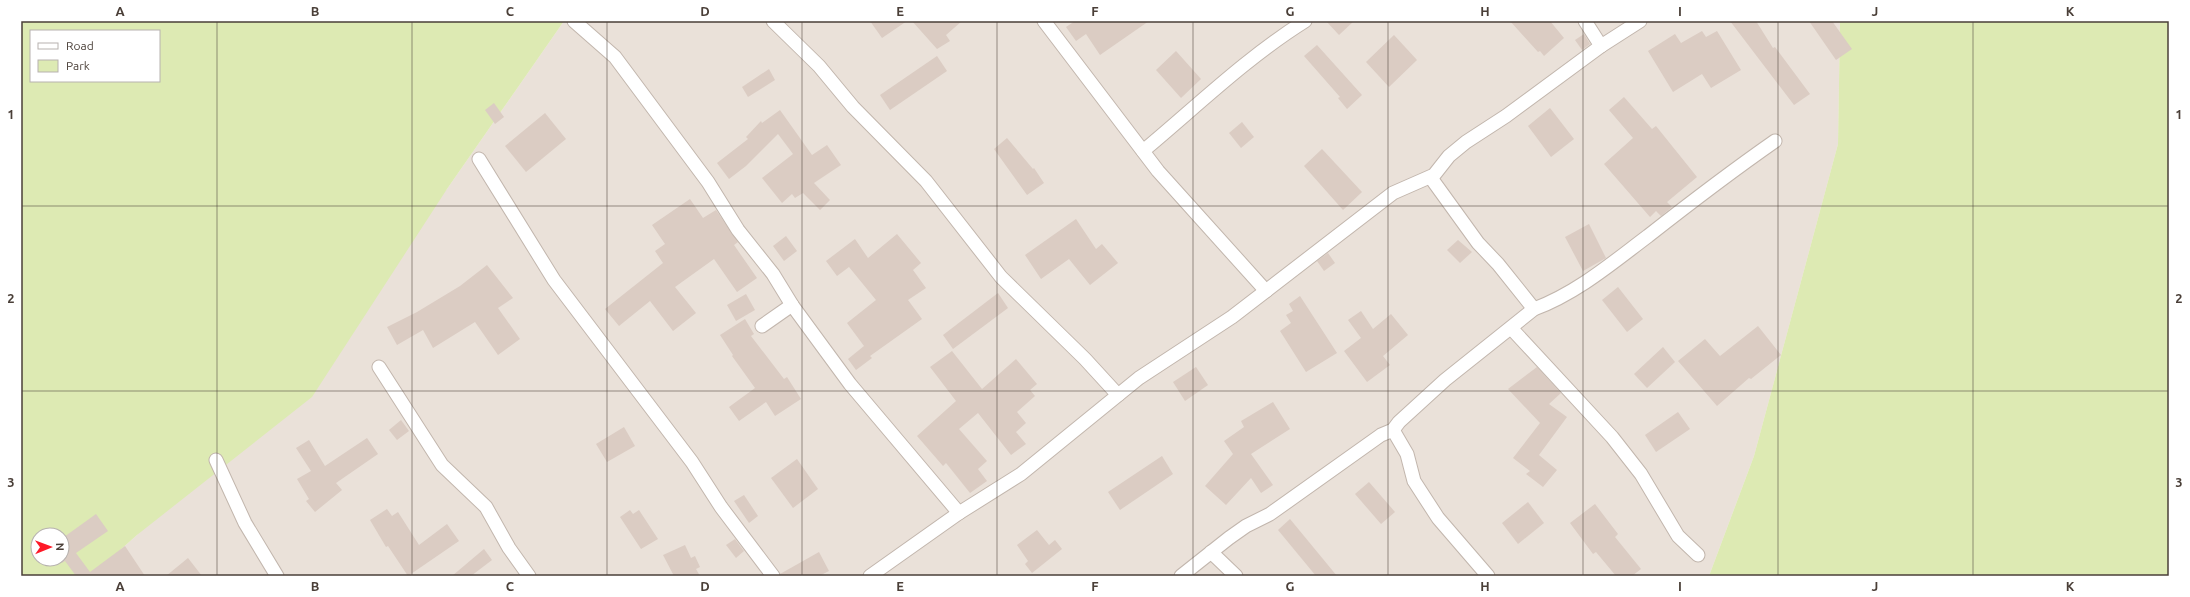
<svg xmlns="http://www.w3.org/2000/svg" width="2190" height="597" viewBox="0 0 2190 597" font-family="Ubuntu,sans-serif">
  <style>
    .residential { fill: #eae1d9 }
    .green { fill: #ddeab3; fill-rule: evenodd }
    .building { fill: #dbccc3 }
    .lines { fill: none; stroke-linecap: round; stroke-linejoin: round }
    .street-casing { stroke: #c2b6ad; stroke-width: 15 }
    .street { stroke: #fff; stroke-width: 13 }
    .grid { fill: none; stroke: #4a3f38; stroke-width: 1; stroke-opacity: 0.55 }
    .neatline { fill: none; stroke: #4a3f38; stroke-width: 1.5 }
    .grid-label { font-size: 13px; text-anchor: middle; font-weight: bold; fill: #4a3f38 }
  </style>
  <rect width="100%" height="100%" fill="#f6f0eb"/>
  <polygon class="residential" points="564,21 1840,21 1838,144 1754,456 1709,576 91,576 137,535 447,189"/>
  <g class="green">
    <path d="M21,21h543l-117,168 -135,208 -175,138 -46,41h-70zM31,31h128v50h-128zM38,535h24v24h-24z"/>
    <polygon points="1840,21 2169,21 2169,576 1709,576 1754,456 1838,144"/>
  </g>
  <g class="building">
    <polygon points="870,21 907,21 882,38"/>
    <polygon points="912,21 962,21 946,35 950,41 937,49"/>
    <polygon points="1075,21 1149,21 1100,55 1086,34 1076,41 1066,27"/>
    <polygon points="1326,21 1354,21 1339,35"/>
    <polygon points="1510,21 1550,21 1564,38 1544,56 1540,51 1538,52"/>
    <polygon points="1730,21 1756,21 1773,48 1775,47 1810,94 1794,105"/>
    <polygon points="1809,21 1832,21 1852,49 1836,60"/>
    <polygon points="1702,31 1706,37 1717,31 1741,70 1711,88 1702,74 1673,92 1648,51 1675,34 1681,43"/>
    <polygon points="1584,34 1590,44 1582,50 1575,40"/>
    <polygon points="1394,35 1417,60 1389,87 1366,62"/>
    <polygon points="1317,45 1362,95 1347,109 1338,98 1340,97 1304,56"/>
    <polygon points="1176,51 1201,79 1181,98 1156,70"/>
    <polygon points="937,56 947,71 890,110 880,95"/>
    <polygon points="769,69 775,80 748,97 742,87"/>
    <polygon points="1624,97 1652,129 1656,126 1697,177 1667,202 1672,207 1661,216 1656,211 1650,217 1604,164 1633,138 1609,110"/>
    <polygon points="494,103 504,117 495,124 485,110"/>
    <polygon points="1550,108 1574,139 1551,157 1528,126"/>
    <polygon points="780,110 812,155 827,145 841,165 814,183 830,200 820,210 803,193 795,198 792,194 782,203 762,178 793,154 778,134 746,166 729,179 717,163 748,139 746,137 761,121 762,123"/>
    <polygon points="545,113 566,139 526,172 505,146"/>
    <polygon points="1242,122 1254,137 1241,148 1229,133"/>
    <polygon points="1007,138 1033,169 1034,168 1044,183 1027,195 994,149"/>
    <polygon points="1322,149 1362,192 1343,210 1304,166"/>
    <polygon points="690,199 703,218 716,210 738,242 734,245 757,278 737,292 714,259 675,287 696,313 673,331 650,301 619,326 605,309 663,263 655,251 665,244 652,225"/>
    <polygon points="1076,219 1096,249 1102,244 1118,263 1090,285 1069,259 1041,279 1025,255"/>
    <polygon points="1589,224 1606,258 1583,271 1565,237"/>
    <polygon points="897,234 921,263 913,270 926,288 908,300 922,319 870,356 872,358 856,370 848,359 864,346 847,323 876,300 849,267 837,276 826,261 855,239 868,258"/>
    <polygon points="786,236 797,251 784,261 773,246"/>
    <polygon points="1458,240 1472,252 1460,263 1447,250"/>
    <polygon points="1328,253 1335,263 1324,271 1317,261"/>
    <polygon points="487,265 513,298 498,308 520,339 498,355 475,322 433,348 423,330 397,345 387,327 417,312 460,286"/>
    <polygon points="1618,287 1643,319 1627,332 1602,300"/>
    <polygon points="998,293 1008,308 953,349 943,335"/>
    <polygon points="746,294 755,310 736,321 727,305"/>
    <polygon points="1300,296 1337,353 1306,372 1280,331 1291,323 1286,315 1293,311 1289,304"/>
    <polygon points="1361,311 1373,329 1391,314 1408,335 1383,356 1390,365 1367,382 1344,351 1361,338 1348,320"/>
    <polygon points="745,319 754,334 751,336 784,379 787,377 801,399 775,416 766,402 739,421 729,407 755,388 732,356 733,355 720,335"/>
    <polygon points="1758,326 1781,355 1751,379 1749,378 1717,406 1678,361 1705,339 1720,356"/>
    <polygon points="1663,347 1675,362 1647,388 1634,374"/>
    <polygon points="952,351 982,389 1016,359 1037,384 1030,390 1035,396 1017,412 1026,423 1016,432 1026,444 1011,455 978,413 959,429 987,461 978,469 987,481 970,493 946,463 943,466 917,436 956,401 930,367"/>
    <polygon points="1196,367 1208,385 1185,401 1173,382"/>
    <polygon points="1537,367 1561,393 1549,404 1567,417 1539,455 1557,470 1543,487 1526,474 1530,471 1513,458 1540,423 1508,389"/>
    <polygon points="1273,402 1290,429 1251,454 1273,485 1261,493 1251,478 1226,505 1205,486 1233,454 1224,441 1244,427 1241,421"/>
    <polygon points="1678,412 1690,429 1656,452 1645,435"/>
    <polygon points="401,420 409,431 397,440 389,430"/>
    <polygon points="624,427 635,446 607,462 596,444"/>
    <polygon points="367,438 378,454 336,483 342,490 315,512 306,501 309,499 297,479 311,471 296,448 309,440 325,466"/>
    <polygon points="1162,456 1173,474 1120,510 1108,492"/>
    <polygon points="797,459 818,489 793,508 771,478"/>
    <polygon points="1369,482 1395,512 1381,524 1355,494"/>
    <polygon points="744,495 758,516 749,523 734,501"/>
    <polygon points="1528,502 1544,523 1518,544 1502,523"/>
    <polygon points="1595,504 1618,534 1615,537 1641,569 1632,576 1616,576 1596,552 1593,554 1570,523"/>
    <polygon points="387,509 392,516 398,512 419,545 447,524 459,541 408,576 388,546 386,547 370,520"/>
    <polygon points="630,510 633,514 639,510 658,539 641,549 620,517"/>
    <polygon points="96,514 108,531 76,553 90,572 125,546 145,576 76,576 65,561 62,563 62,534 64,537"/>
    <polygon points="1290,519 1337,576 1316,576 1278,530"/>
    <polygon points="1037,530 1049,545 1055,540 1062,549 1032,573 1025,564 1028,561 1017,545"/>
    <polygon points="735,539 744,551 736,558 726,545"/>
    <polygon points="685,545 691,558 695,556 700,567 696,569 700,576 674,576 663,555"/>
    <polygon points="484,549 492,560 471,576 452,576"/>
    <polygon points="819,552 829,571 819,576 781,576 780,574"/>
    <polygon points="188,558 202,576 166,576"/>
  </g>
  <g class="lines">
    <defs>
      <g id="street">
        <polyline points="574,21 615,57 708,182 738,230 773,274 792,305 850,384 959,513"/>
        <polyline points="773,21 819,66 853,107 926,181 1001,277 1085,359 1118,395"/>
        <polyline points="1044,21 1158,171 1266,291"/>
        <polyline points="1585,21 1601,46"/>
        <path d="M1143,151c53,-44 103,-93 162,-130"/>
        <polyline points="479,159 554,280 692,462 721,507 773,576"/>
        <polyline points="1431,178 1478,243 1498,264 1534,309"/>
        <polyline points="762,326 792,305"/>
        <polyline points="1511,328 1612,437 1641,474 1678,536 1698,555"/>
        <polyline points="379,367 442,465 486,507 509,548 529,576"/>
        <polyline points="1393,430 1407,454 1414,481 1438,518 1488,576"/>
        <polyline points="216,460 245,523 277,576"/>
        <polyline points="1211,552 1236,576"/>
        <polyline points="870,576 959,513 1021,474 1139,378 1232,317 1393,193 1434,175 1449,156 1466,142 1506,116 1601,46 1640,21"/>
        <path d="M1181,576l48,-38 17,-12 24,-12 111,-79 12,-5 6,-8 46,-42 89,-71c43,-16 78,-46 114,-73 42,-33 84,-65 127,-95"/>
      </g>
    </defs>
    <use href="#street" class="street-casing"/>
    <use href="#street" class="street"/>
  </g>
  <path class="grid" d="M217,21v555M412,21v555M607,21v555M802,21v555M997,21v555M1193,21v555M1388,21v555M1583,21v555M1778,21v555M1973,21v555M21,206h2148M21,391h2148"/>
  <rect width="2190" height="597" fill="none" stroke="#ffffff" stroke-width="44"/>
  <rect x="30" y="30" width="130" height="52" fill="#ffffff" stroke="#b7b2af"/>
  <rect x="38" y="43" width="20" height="6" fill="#ffffff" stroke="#b7b2af"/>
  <text x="66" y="50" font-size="12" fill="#4a3f38">Road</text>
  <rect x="38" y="60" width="20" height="12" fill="#ddeab3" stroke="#b7b2af"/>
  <text x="66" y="70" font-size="12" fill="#4a3f38">Park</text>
  <g transform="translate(50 547) rotate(89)"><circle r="19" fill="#ffffff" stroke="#b7b2af"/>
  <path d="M0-3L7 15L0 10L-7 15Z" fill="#fe1927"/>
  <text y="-6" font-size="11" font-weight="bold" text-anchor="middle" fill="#4a3f38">N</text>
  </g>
  <rect x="22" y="22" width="2146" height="553" class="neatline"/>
  <g class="grid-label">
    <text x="120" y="16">A</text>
    <text x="315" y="16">B</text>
    <text x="510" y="16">C</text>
    <text x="705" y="16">D</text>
    <text x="900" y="16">E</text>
    <text x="1095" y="16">F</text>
    <text x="1290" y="16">G</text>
    <text x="1485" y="16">H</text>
    <text x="1680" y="16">I</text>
    <text x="1875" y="16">J</text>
    <text x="2070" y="16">K</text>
    <text x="11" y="119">1</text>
    <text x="2179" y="119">1</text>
    <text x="11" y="303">2</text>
    <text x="2179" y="303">2</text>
    <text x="11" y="487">3</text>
    <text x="2179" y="487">3</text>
    <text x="120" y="591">A</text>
    <text x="315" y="591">B</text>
    <text x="510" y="591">C</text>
    <text x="705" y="591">D</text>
    <text x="900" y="591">E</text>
    <text x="1095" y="591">F</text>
    <text x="1290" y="591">G</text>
    <text x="1485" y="591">H</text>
    <text x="1680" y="591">I</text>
    <text x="1875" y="591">J</text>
    <text x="2070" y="591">K</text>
  </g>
</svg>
